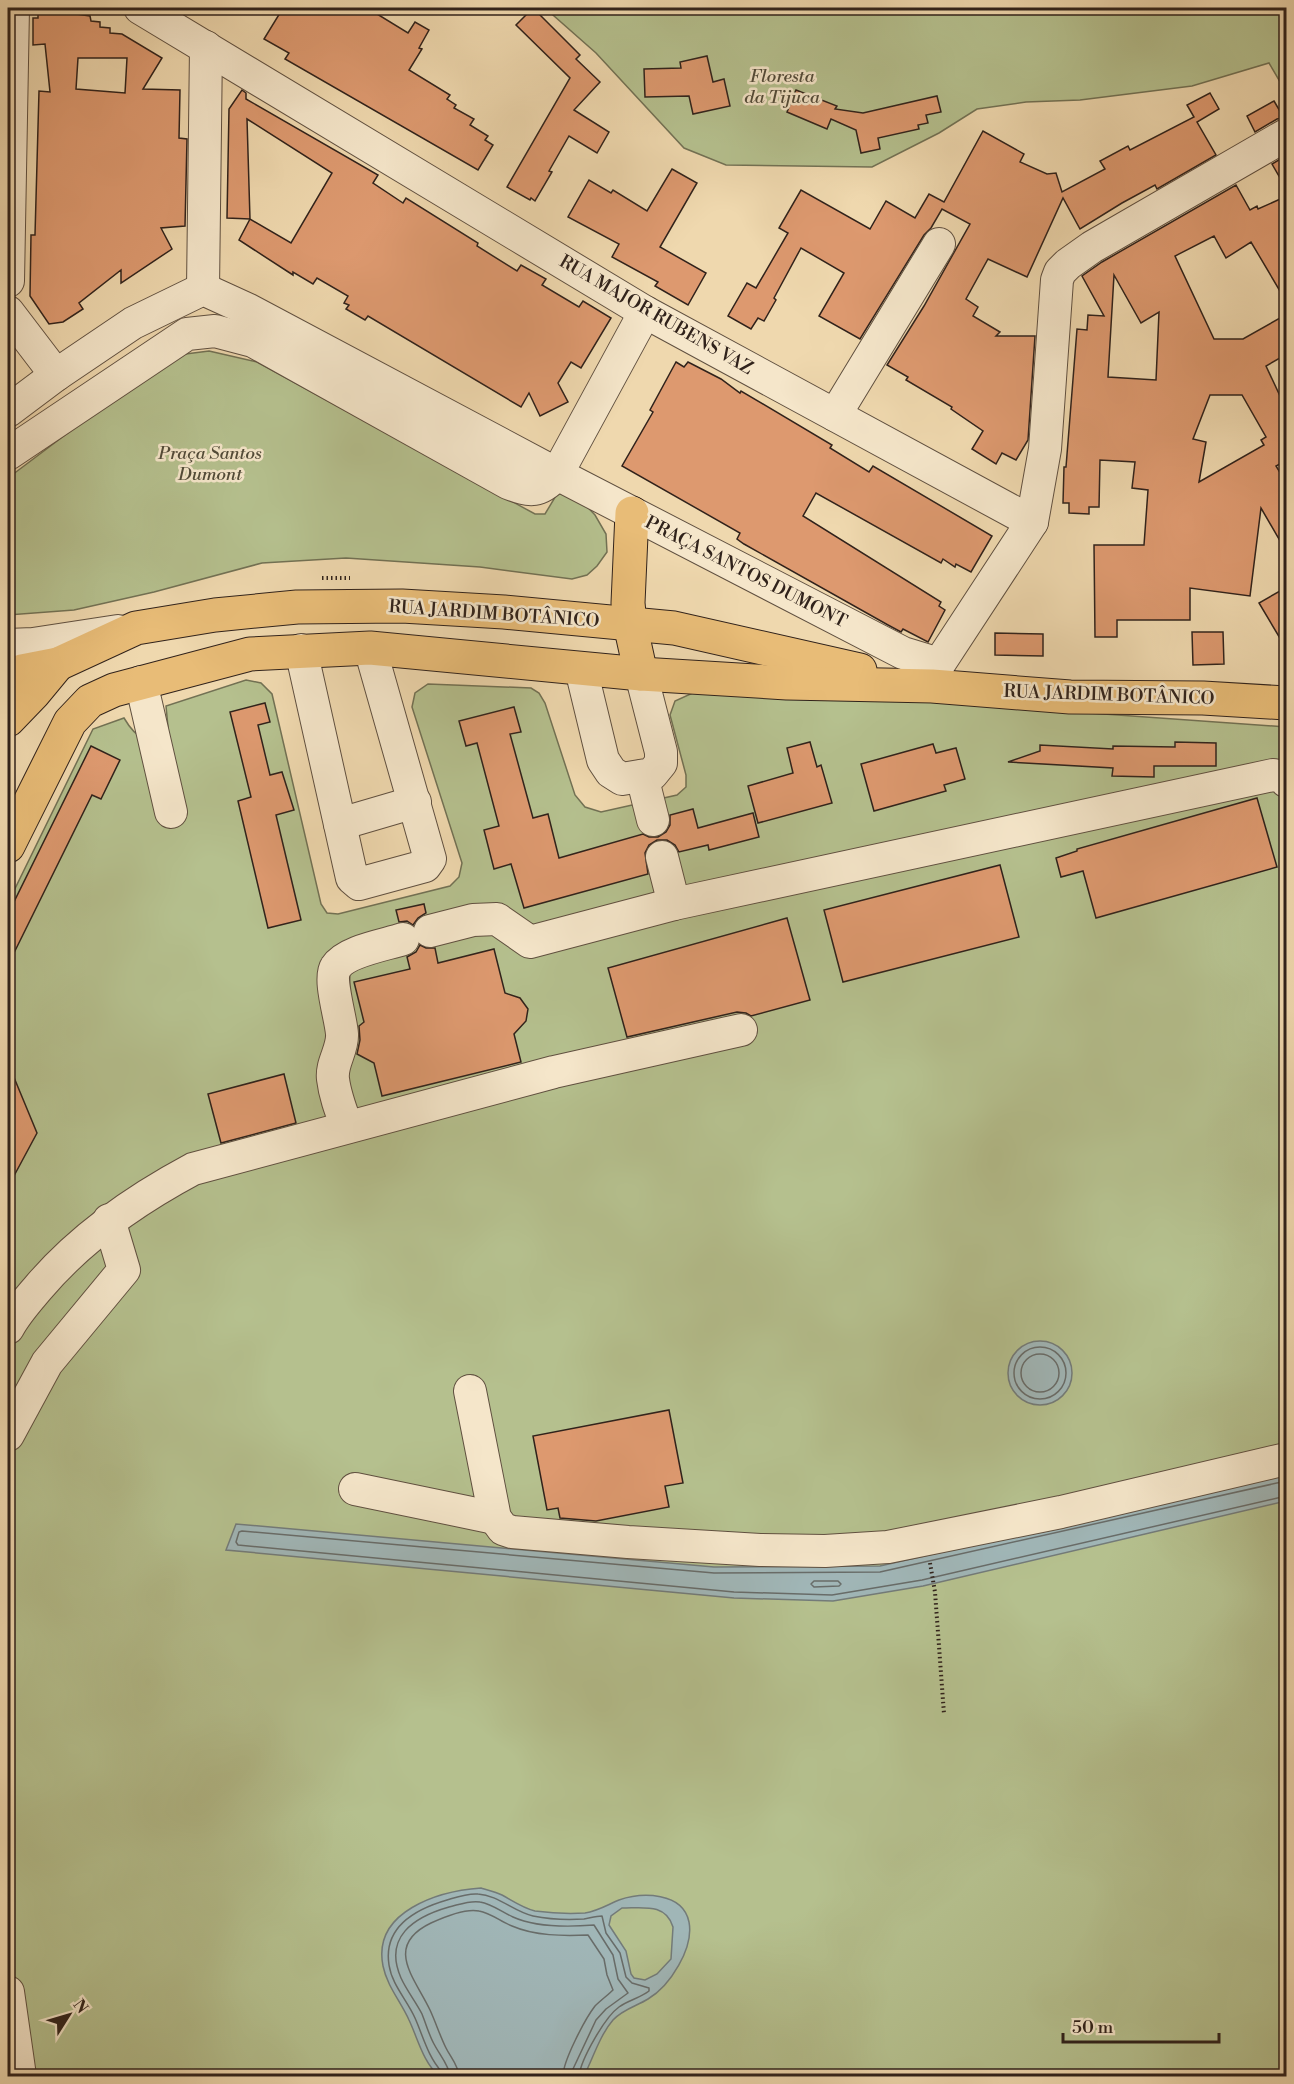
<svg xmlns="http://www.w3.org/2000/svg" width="1294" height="2084" viewBox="0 0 1294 2084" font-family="'Libre Bodoni',serif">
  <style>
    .green { fill: #b5c08e; stroke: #727154; stroke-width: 1.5 }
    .water { fill: #a0b6b7; stroke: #737b79; stroke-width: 1.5; fill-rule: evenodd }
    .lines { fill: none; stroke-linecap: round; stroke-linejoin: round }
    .shore { stroke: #686c69; stroke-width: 1.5 }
    .building { fill: #dd996f; stroke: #30221b; stroke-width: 1.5; fill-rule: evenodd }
    .minor-casing { stroke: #605040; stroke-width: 34 }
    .major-casing { stroke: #30221b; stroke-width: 35 }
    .path { stroke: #30221b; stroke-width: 4; stroke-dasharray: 1.5 3; stroke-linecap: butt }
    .minor { stroke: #f5e6ca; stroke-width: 32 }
    .major { stroke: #e8bc77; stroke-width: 33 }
    .labels { text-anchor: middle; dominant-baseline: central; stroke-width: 5; stroke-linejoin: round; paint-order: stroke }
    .park-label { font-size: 18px; font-style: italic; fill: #514a38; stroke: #f5e6ca }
    .street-label { font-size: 18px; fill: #30221b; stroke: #f5e6ca }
  </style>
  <rect width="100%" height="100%" fill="#efd8ae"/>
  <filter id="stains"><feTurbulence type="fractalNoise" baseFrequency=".00333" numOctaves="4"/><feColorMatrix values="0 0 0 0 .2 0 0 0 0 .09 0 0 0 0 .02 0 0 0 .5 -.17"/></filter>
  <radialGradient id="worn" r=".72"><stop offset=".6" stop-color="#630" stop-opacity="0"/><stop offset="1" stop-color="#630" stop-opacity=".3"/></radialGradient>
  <g class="green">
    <polygon points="545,8 1286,8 1286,92 1269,63 1192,86 1080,100 1026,102 977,109 939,133 872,167 726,165 684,148 596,53"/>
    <polygon points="209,351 257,362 535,514 545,514 560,489 576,495 595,515 606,534 607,552 597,566 587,575 572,579 480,567 346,558 262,563 154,592 74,610 8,615 8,478 170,356"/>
    <path d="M246,680l15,3 11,11 49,210 6,9 11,1 112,-28 9,-9 3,-14 -50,-156 3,-14 13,-9 103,4 8,5 6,10 30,92 10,12 16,5 76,-17 9,-8v-12l-16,-60 5,-14 33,-15 578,41v1349h-1278v-1173l85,-174 31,-11c13,22 23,27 44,9l-2,-21z"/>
  </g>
  <g class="water">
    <circle cx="1040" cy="1373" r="32"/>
    <polygon points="1286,1475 1286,1501 923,1586 833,1601 734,1598 226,1550 236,1524 714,1567 880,1566"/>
    <path d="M481,1888c7,2 15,4 21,7 11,6 21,13 33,16 15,2 35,3 50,2 13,-2 22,-8 34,-13 23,-8 64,-8 70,22 5,26 -19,64 -41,77 -11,7 -25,10 -35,21 -13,15 -20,38 -29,56h-145c-16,-14 -21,-37 -30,-56 -8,-18 -22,-34 -26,-54 -11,-55 56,-75 98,-78zM622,1908c21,0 44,-5 51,19l-2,32 -14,15 -12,6 -11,-2 -3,-4 -5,-23 -17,-26 2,-9z"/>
  </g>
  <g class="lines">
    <g class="shore">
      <circle cx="1040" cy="1373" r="26"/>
      <circle cx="1040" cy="1373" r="19"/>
      <polyline points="1286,1481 880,1572 714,1573 242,1531 239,1532 236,1542 238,1545 734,1592 832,1595 922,1580 1286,1496"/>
      <polygon points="814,1581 838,1581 841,1584 839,1586 814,1587 811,1584"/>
      <path d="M442,2076v-4c-14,-15 -19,-36 -27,-54 -8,-18 -23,-33 -26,-53 -6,-38 27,-56 58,-65 10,-3 21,-7 31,-6 20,1 36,18 55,22 15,3 36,4 51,3 6,-1 12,-3 18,-3l4,17 14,20 6,24 6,6 17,5v3c-9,7 -20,9 -30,16 -14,10 -38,52 -40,69"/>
      <path d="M450,2076c-1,-11 -11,-22 -16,-32 -5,-9 -8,-20 -12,-30 -6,-12 -15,-23 -21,-36 -18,-41 13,-61 48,-71 9,-2 21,-7 31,-5 12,2 22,10 33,15 24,11 56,10 81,8l19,30 5,24 10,14 -22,16 -10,11 -23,49 -1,7"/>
      <path d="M459,2076c-1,-11 -8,-18 -13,-28 -6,-12 -10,-25 -16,-38 -15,-32 -47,-64 1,-87 13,-6 34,-15 48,-12 12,2 22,11 33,15 23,10 51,10 76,9l16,24 3,16 6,15c-5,5 -12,10 -18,16 -10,13 -32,55 -32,70"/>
    </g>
  </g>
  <g class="building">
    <path d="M43,8h34v6l13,2 1,5 9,1v5l10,1v5l12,1 40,24 -19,31 37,1 -1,48 8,1 -2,87 -24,2 11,21 -51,34v-13l-42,33 4,6 -20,13 -14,2 -19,-28 1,-61h4l4,-144 11,1 -5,-48 -12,1v-27h5v-9h5zM78,58h49l-2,35 -49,-4z"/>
    <polygon points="283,8 381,8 377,14 408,33 415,22 429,30 419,48 422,49 409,70 450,95 447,99 456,105 454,108 474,119 470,125 488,136 485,140 493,145 478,170 285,59 289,53 264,39"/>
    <polygon points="533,8 580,55 576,59 600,82 574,110 609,132 597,153 569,136 549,171 552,172 535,201 531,198 530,200 507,187 570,78 516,25"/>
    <polygon points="707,56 713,82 724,79 730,106 693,114 689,96 645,97 644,69 681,68 680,62"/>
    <polygon points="242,90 246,93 246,99 378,175 373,183 403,203 406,198 478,243 477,246 517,271 521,265 546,279 542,285 579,307 583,301 611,318 581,368 571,362 558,383 568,402 540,416 529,393 521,407 368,316 365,320 346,309 349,305 344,303 348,296 317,278 313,284 293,272 293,275 239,240 250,219 291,243 332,173 247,119 250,219 227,218 229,109"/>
    <polygon points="796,90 837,106 835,109 863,113 937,96 941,112 926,115 928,123 918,125 919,129 878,138 880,149 861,153 856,130 831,119 827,129 787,112"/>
    <polygon points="1210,93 1219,109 1197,122 1216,155 1157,189 1155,185 1122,203 1080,229 1063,198 1027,277 988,259 966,299 978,307 973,316 1000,332 996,336 1035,336 1028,440 1016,460 1002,453 996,464 972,449 983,431 951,409 952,407 906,380 908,377 887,365 924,306 970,224 942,209 931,228 924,235 860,339 819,316 844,273 801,248 774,298 776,300 764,321 758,318 751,329 728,316 747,283 756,288 788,233 779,228 801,190 870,229 886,201 915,218 929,194 944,202 983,131 1024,154 1020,162 1047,174 1056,173 1062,192 1105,169 1100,161 1128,146 1130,150 1194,117 1187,105"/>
    <polygon points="1274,101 1281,113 1287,110 1287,117 1277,119 1255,132 1247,116"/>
    <polygon points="1287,155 1287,190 1272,164"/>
    <polygon points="672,169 697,183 660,247 706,273 688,305 655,286 658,282 612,257 619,244 568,217 589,180 611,193 613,190 647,211"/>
    <path d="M1236,185l14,25 7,-4 1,3 29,-13v107l-36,-61 -25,16 -12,-22 -39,20 39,83h29l44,-25v40l-21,12 21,45v49l-11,6 11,18v69l-26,-45 -11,88 -60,-8v32h-73v17h-22l-1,-92h50l4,-55 -16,-2 3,-26 -35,-2 -1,47h-10v7l-20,-1v-10h-6l1,-36h2l11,-138 10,1 1,-15 16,1 -22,-40 20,-14zM1114,275l27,48 18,-11 -3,68 -48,-3zM1210,395h32l24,42 -5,3 3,5 -65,37 7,-40 -13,-3z"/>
    <polygon points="676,362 684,367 688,362 721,379 740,393 741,391 832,445 830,448 869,472 873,466 992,536 971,572 956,564 955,567 943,559 941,563 816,493 803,516 941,602 939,606 945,610 928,642 903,629 901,632 888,625 744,544 737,539 740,533 622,466 653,412 650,410"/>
    <polygon points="1287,587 1287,650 1259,603"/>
    <polygon points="1192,632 1223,632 1224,664 1193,665"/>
    <polygon points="995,633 1043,634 1043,656 995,655"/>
    <polygon points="265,703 270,722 258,725 270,775 282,772 294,810 276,815 301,920 268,928 238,801 251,797 230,712"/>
    <polygon points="514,707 521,732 510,734 533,818 548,814 559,858 643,834 649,837 658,837 666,832 670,825 670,815 693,809 698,828 753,813 759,837 709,850 708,845 679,852 675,845 667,840 657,840 649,845 645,853 648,874 524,908 511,864 494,869 484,830 499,826 477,743 466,746 459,721"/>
    <polygon points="810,742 817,767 821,765 832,803 758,823 748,786 793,773 787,748"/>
    <polygon points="1175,742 1216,743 1216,766 1154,766 1154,777 1112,776 1113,768 1008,762 1040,751 1040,745 1113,749 1113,746 1175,747"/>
    <polygon points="933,744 936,753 956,748 965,779 944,785 946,791 874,811 861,764"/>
    <polygon points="91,746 120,760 101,799 92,795 8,965 8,914"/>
    <polygon points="1257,798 1277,867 1096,918 1083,871 1061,877 1056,858 1077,851 1077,849"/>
    <polygon points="1000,865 1019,937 843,982 824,910"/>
    <polygon points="424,904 426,913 418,918 413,925 407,921 399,922 396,910"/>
    <polygon points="787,918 810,1000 751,1016 746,1013 737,1012 627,1037 608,968"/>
    <polygon points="420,945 426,948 435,948 438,963 494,949 505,993 520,998 528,1009 526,1021 514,1034 521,1062 382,1096 374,1063 357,1054 360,1040 359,1026 364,1022 354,982 410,969 407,957 416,952"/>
    <polygon points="8,1063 37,1133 8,1187"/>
    <polygon points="284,1074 296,1123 221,1143 208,1094"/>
    <polygon points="669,1410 683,1483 665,1486 669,1507 596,1521 560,1518 558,1508 547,1510 533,1436"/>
  </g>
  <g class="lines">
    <defs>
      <g id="minor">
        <polyline points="8,281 13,8"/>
        <polyline points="203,289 206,47"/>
        <polyline points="8,312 56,375"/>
        <polyline points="8,411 56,375 133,323 203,289 249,310 557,474 903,653 939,664 1032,522 645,312 140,8"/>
        <polyline points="835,415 939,244"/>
        <path d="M8,454l179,-120 28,-3 38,10 255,142c23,9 31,10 49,-9l88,-162"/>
        <polyline points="1032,522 1045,449 1057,280 1060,272 1068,264 1092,247 1286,135"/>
        <polyline points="8,645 33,644 118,631"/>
        <polyline points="301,650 352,878 359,884 425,866 430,859 370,648"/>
        <polyline points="581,669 603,760 611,772 622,779 652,774 661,763 661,752 641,674"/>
        <polyline points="141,682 171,812"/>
        <polyline points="642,776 653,820"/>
        <polyline points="340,824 415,802"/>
        <polyline points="662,857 674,904"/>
        <polyline points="430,931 473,920 497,919 530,942 674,904 1273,775 1283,777 1286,781"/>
        <path d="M347,1127c-6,-16 -12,-31 -14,-48 -2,-16 10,-29 9,-45 -1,-16 -14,-55 -6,-67 10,-16 49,-22 67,-28"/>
        <path d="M8,1328c8,-15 19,-27 30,-40 43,-51 97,-88 155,-119l361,-97 187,-42"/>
        <polyline points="470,1391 495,1518 503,1529 512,1532 628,1542 760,1550 825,1551 888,1547 1061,1512 1286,1459"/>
        <polyline points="8,1435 47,1363 124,1270 109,1220"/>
        <polyline points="355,1489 495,1518"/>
        <polyline points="8,1992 20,2076"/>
      </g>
      <g id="major">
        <polyline points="632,513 628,603 630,624 641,674"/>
        <polyline points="8,676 22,671 58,664 136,628 215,615 297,607 402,606 504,612 674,628 860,670"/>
        <polyline points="8,720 34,693 58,664"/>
        <polyline points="8,846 70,722 90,701 114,690 250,654 370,648 641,674 787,683 932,686 1070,697 1203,698 1286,703"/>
      </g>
    </defs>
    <use href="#minor" class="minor-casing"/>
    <use href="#major" class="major-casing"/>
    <g class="path">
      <polyline points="322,578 350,578"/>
      <polyline points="930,1563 935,1592 944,1714"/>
    </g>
    <use href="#minor" class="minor"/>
    <use href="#major" class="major"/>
  </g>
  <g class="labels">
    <g class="park-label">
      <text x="782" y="76">Floresta<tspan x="782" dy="21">da Tijuca</tspan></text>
      <text x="210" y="453">Praça Santos<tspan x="210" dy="21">Dumont</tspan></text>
    </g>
    <g class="street-label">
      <text transform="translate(656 315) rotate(30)">RUA MAJOR RUBENS VAZ</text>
      <text transform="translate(746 572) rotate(27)">PRAÇA SANTOS DUMONT</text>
      <text transform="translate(494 614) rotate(4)">RUA JARDIM BOTÂNICO</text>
      <text transform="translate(1109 695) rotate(2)">RUA JARDIM BOTÂNICO</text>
    </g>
  </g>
  <rect width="1294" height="2084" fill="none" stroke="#efd8ae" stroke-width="30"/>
  <rect x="9" y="9" width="1276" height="2066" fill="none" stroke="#30221b" stroke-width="3"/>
  <rect x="15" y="15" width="1264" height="2054" fill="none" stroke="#30221b" stroke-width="1.5"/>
  <g transform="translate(69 2015) rotate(53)" stroke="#f5e6ca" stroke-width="4.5" paint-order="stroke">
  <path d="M0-4.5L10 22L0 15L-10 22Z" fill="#30221b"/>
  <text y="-9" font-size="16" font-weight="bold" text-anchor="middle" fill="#30221b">N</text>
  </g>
  <path d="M1063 2033v9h156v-9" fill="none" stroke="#30221b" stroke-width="3"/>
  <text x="1072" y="2033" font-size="18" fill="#30221b" stroke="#f5e6ca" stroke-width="4.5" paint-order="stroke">50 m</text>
  <rect width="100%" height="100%" filter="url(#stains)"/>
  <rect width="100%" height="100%" fill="url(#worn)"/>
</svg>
